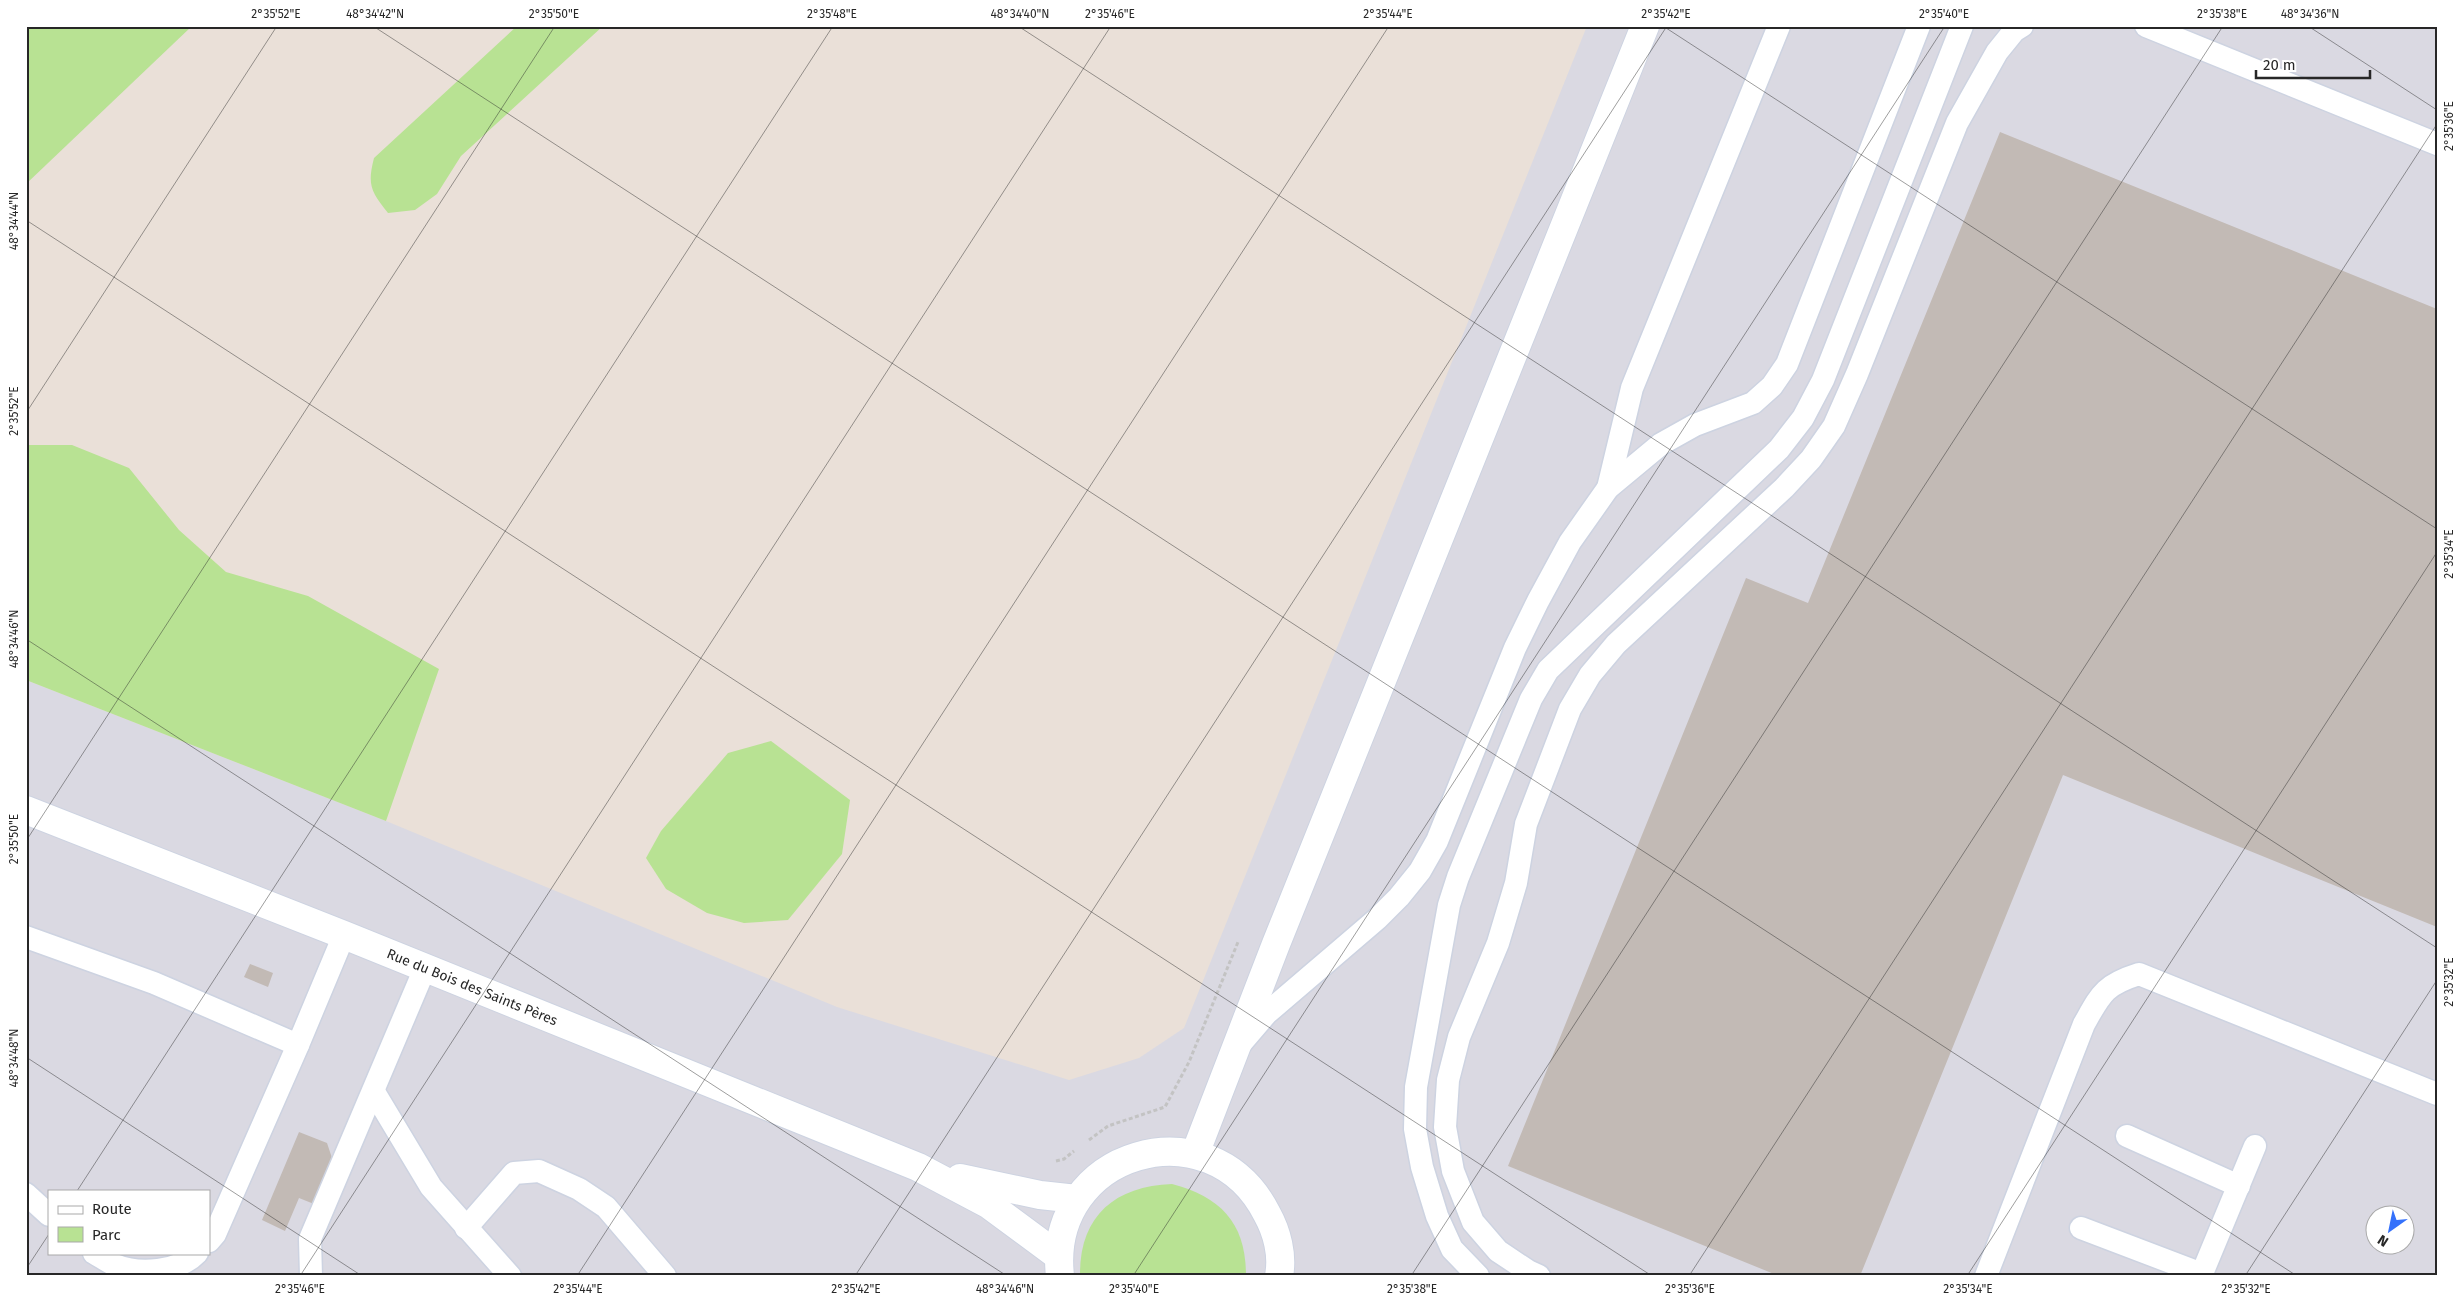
<svg xmlns="http://www.w3.org/2000/svg" width="2463" height="1302" viewBox="0 0 2463 1302" font-family="'Fira Sans',sans-serif">
  <style>
    .industrial { fill: #dad9e2; fill-rule: evenodd }
    .green { fill: #b8e293 }
    .building { fill: #c2bab5 }
    .lines { fill: none; stroke-linecap: round; stroke-linejoin: round }
    .lane-casing { stroke: #cdd3e1; stroke-width: 25 }
    .secondary-casing { stroke: #cdd3e1; stroke-width: 30 }
    .path { stroke: #c3c3c3; stroke-width: 3; stroke-dasharray: 4 2.5; stroke-linecap: butt }
    .lane { stroke: #fff; stroke-width: 22 }
    .secondary { stroke: #fff; stroke-width: 28 }
    .ticks { fill: none; stroke: #272727; stroke-width: 1; stroke-opacity: 0.45 }
    .labels { text-anchor: middle; dominant-baseline: central; stroke-width: 4; stroke-linejoin: round; paint-order: stroke }
    .street-label { font-size: 14px; fill: #272727; stroke: #fff }
    .neatline { fill: none; stroke: #272727; stroke-width: 2 }
    .ticks-label { font-size: 12px; text-anchor: middle; fill: #272727 }
  </style>
  <rect width="100%" height="100%" fill="#eae0d8"/>
  <path class="industrial" d="M1587,26h850v1250h-2411v-596l360,141 451,186 232,73 70,-22 45,-30zM49,1191h160v62h-160zM2376,1214h30v30h-30z"/>
  <g class="green">
    <polygon points="26,26 192,26 26,184"/>
    <path d="M517,26h86l-142,130 -24,38 -22,16 -27,3c-17,-21 -21,-28 -14,-55z"/>
    <polygon points="26,445 72,445 129,468 179,530 226,572 308,596 439,669 386,821 26,680"/>
    <polygon points="771,741 850,800 842,854 788,920 744,923 707,913 666,889 646,858 661,831 728,753"/>
    <path d="M1172,1184c49,13 74,39 74,92h-166c-1,-59 34,-90 92,-92z"/>
  </g>
  <g class="building">
    <polygon points="2000,132 2437,309 2437,927 2063,775 1860,1276 1779,1276 1508,1166 1746,578 1808,603"/>
    <polygon points="250,964 273,973 268,987 244,977"/>
    <polygon points="299,1132 327,1143 332,1158 314,1204 299,1198 285,1231 262,1220"/>
  </g>
  <g class="lines">
    <defs>
      <g id="lane">
        <polyline points="2146,26 2437,144"/>
        <polyline points="1608,488 1632,388 1779,26"/>
        <polyline points="26,937 154,983 298,1045 344,935"/>
        <polyline points="1242,1042 1266,1014 1377,919 1399,897 1420,871 1437,841 1515,648 1538,601 1570,542 1608,488 1661,444 1695,425 1753,403 1772,386 1787,364 1919,26"/>
        <polyline points="374,1092 431,1187 510,1276"/>
        <polyline points="2127,1136 2239,1186"/>
        <polyline points="26,1194 49,1215"/>
        <polyline points="466,1228 514,1173 539,1171 579,1189 606,1207 665,1276"/>
        <polyline points="2081,1228 2202,1274"/>
        <polyline points="209,1241 215,1234 298,1045"/>
        <path d="M94,1253c7,4 14,9 21,12 24,10 64,7 82,-12"/>
        <polyline points="311,1276 310,1239 425,968"/>
        <polyline points="1478,1276 1452,1249 1437,1216 1422,1167 1415,1129 1416,1087 1449,905 1458,877 1531,699 1548,670 1779,449 1803,418 1823,380 1962,26"/>
        <polyline points="1539,1276 1528,1271 1498,1251 1473,1222 1453,1171 1445,1127 1448,1080 1459,1037 1498,943 1516,883 1526,824 1570,709 1590,675 1616,644 1784,488 1811,459 1834,426 1857,374 1957,123 1997,52 2014,31 2022,26"/>
        <path d="M1986,1276l98,-252c17,-30 20,-39 55,-50l298,120"/>
        <polyline points="2201,1276 2255,1146"/>
      </g>
      <g id="secondary">
        <path id="s1" d="M26,810l318,125 574,232 70,37 69,51"/>
        <polyline points="1195,1154 1276,944 1645,26"/>
        <polyline points="960,1178 1040,1195 1077,1199"/>
        <path d="M1060,1276c-14,-125 151,-173 207,-62 10,18 16,41 12,62"/>
      </g>
    </defs>
    <use href="#lane" class="lane-casing"/>
    <use href="#secondary" class="secondary-casing"/>
    <g class="path">
      <polyline points="1089,1140 1108,1126 1165,1107 1189,1062 1238,942"/>
      <polyline points="1056,1161 1064,1159 1074,1151"/>
    </g>
    <use href="#lane" class="lane"/>
    <use href="#secondary" class="secondary"/>
  </g>
  <path class="ticks" d="M373,26l1924,1250M1018,26l1419,922M1663,26l774,503M2308,26l129,84M26,220l1626,1056M26,413l251,-387M26,639l981,637M26,841l529,-815M26,1057l336,219M77,1191l756,-1165M26,1269l23,-35M300,1276l811,-1250M577,1276l812,-1250M855,1276l812,-1250M1133,1276l812,-1250M1411,1276l812,-1250M1689,1276l748,-1152M1967,1276l470,-724M2245,1276l192,-296"/>
  <g class="labels">
    <g class="street-label">
      <text stroke="none"><textPath href="#s1" startOffset="480">Rue du Bois des Saints Pères</textPath></text>
    </g>
  </g>
  <rect width="2463" height="1302" fill="none" stroke="#ffffff" stroke-width="55"/>
  <rect x="48" y="1190" width="162" height="65" fill="#ffffff" stroke="#a9a9a9"/>
  <rect x="58" y="1206" width="25" height="8" fill="#ffffff" stroke="#a9a9a9"/>
  <text x="92" y="1214" font-size="15" fill="#272727">Route</text>
  <rect x="58" y="1227" width="25" height="15" fill="#b8e293" stroke="#a9a9a9"/>
  <text x="92" y="1240" font-size="15" fill="#272727">Parc</text>
  <g transform="translate(2390 1230) rotate(213)"><circle r="24" fill="#ffffff" stroke="#a9a9a9"/>
  <path d="M0-4L9 19L0 12L-9 19Z" fill="#3471fb"/>
  <text y="-8" font-size="14" font-weight="bold" text-anchor="middle" fill="#272727">N</text>
  </g>
  <path d="M2256 70v8h114v-8" fill="none" stroke="#272727" stroke-width="2.5"/>
  <text x="2263" y="70" font-size="15" fill="#272727" stroke="#ffffff" stroke-width="4" paint-order="stroke">20 m</text>
  <rect x="28" y="28" width="2408" height="1246" class="neatline"/>
  <g class="ticks-label">
    <text x="276" y="18">2°35'52"E</text>
    <text x="375" y="18">48°34'42"N</text>
    <text x="554" y="18">2°35'50"E</text>
    <text x="832" y="18">2°35'48"E</text>
    <text x="1020" y="18">48°34'40"N</text>
    <text x="1110" y="18">2°35'46"E</text>
    <text x="1388" y="18">2°35'44"E</text>
    <text x="1666" y="18">2°35'42"E</text>
    <text x="1944" y="18">2°35'40"E</text>
    <text x="2222" y="18">2°35'38"E</text>
    <text x="2310" y="18">48°34'36"N</text>
    <text transform="translate(2449 126) rotate(-90)" y="4">2°35'36"E</text>
    <text transform="translate(14 221) rotate(-90)" y="4">48°34'44"N</text>
    <text transform="translate(14 411) rotate(-90)" y="4">2°35'52"E</text>
    <text transform="translate(2449 554) rotate(-90)" y="4">2°35'34"E</text>
    <text transform="translate(14 639) rotate(-90)" y="4">48°34'46"N</text>
    <text transform="translate(14 839) rotate(-90)" y="4">2°35'50"E</text>
    <text transform="translate(2449 982) rotate(-90)" y="4">2°35'32"E</text>
    <text transform="translate(14 1058) rotate(-90)" y="4">48°34'48"N</text>
    <text x="300" y="1293">2°35'46"E</text>
    <text x="578" y="1293">2°35'44"E</text>
    <text x="856" y="1293">2°35'42"E</text>
    <text x="1005" y="1293">48°34'46"N</text>
    <text x="1134" y="1293">2°35'40"E</text>
    <text x="1412" y="1293">2°35'38"E</text>
    <text x="1690" y="1293">2°35'36"E</text>
    <text x="1968" y="1293">2°35'34"E</text>
    <text x="2246" y="1293">2°35'32"E</text>
  </g>
</svg>
